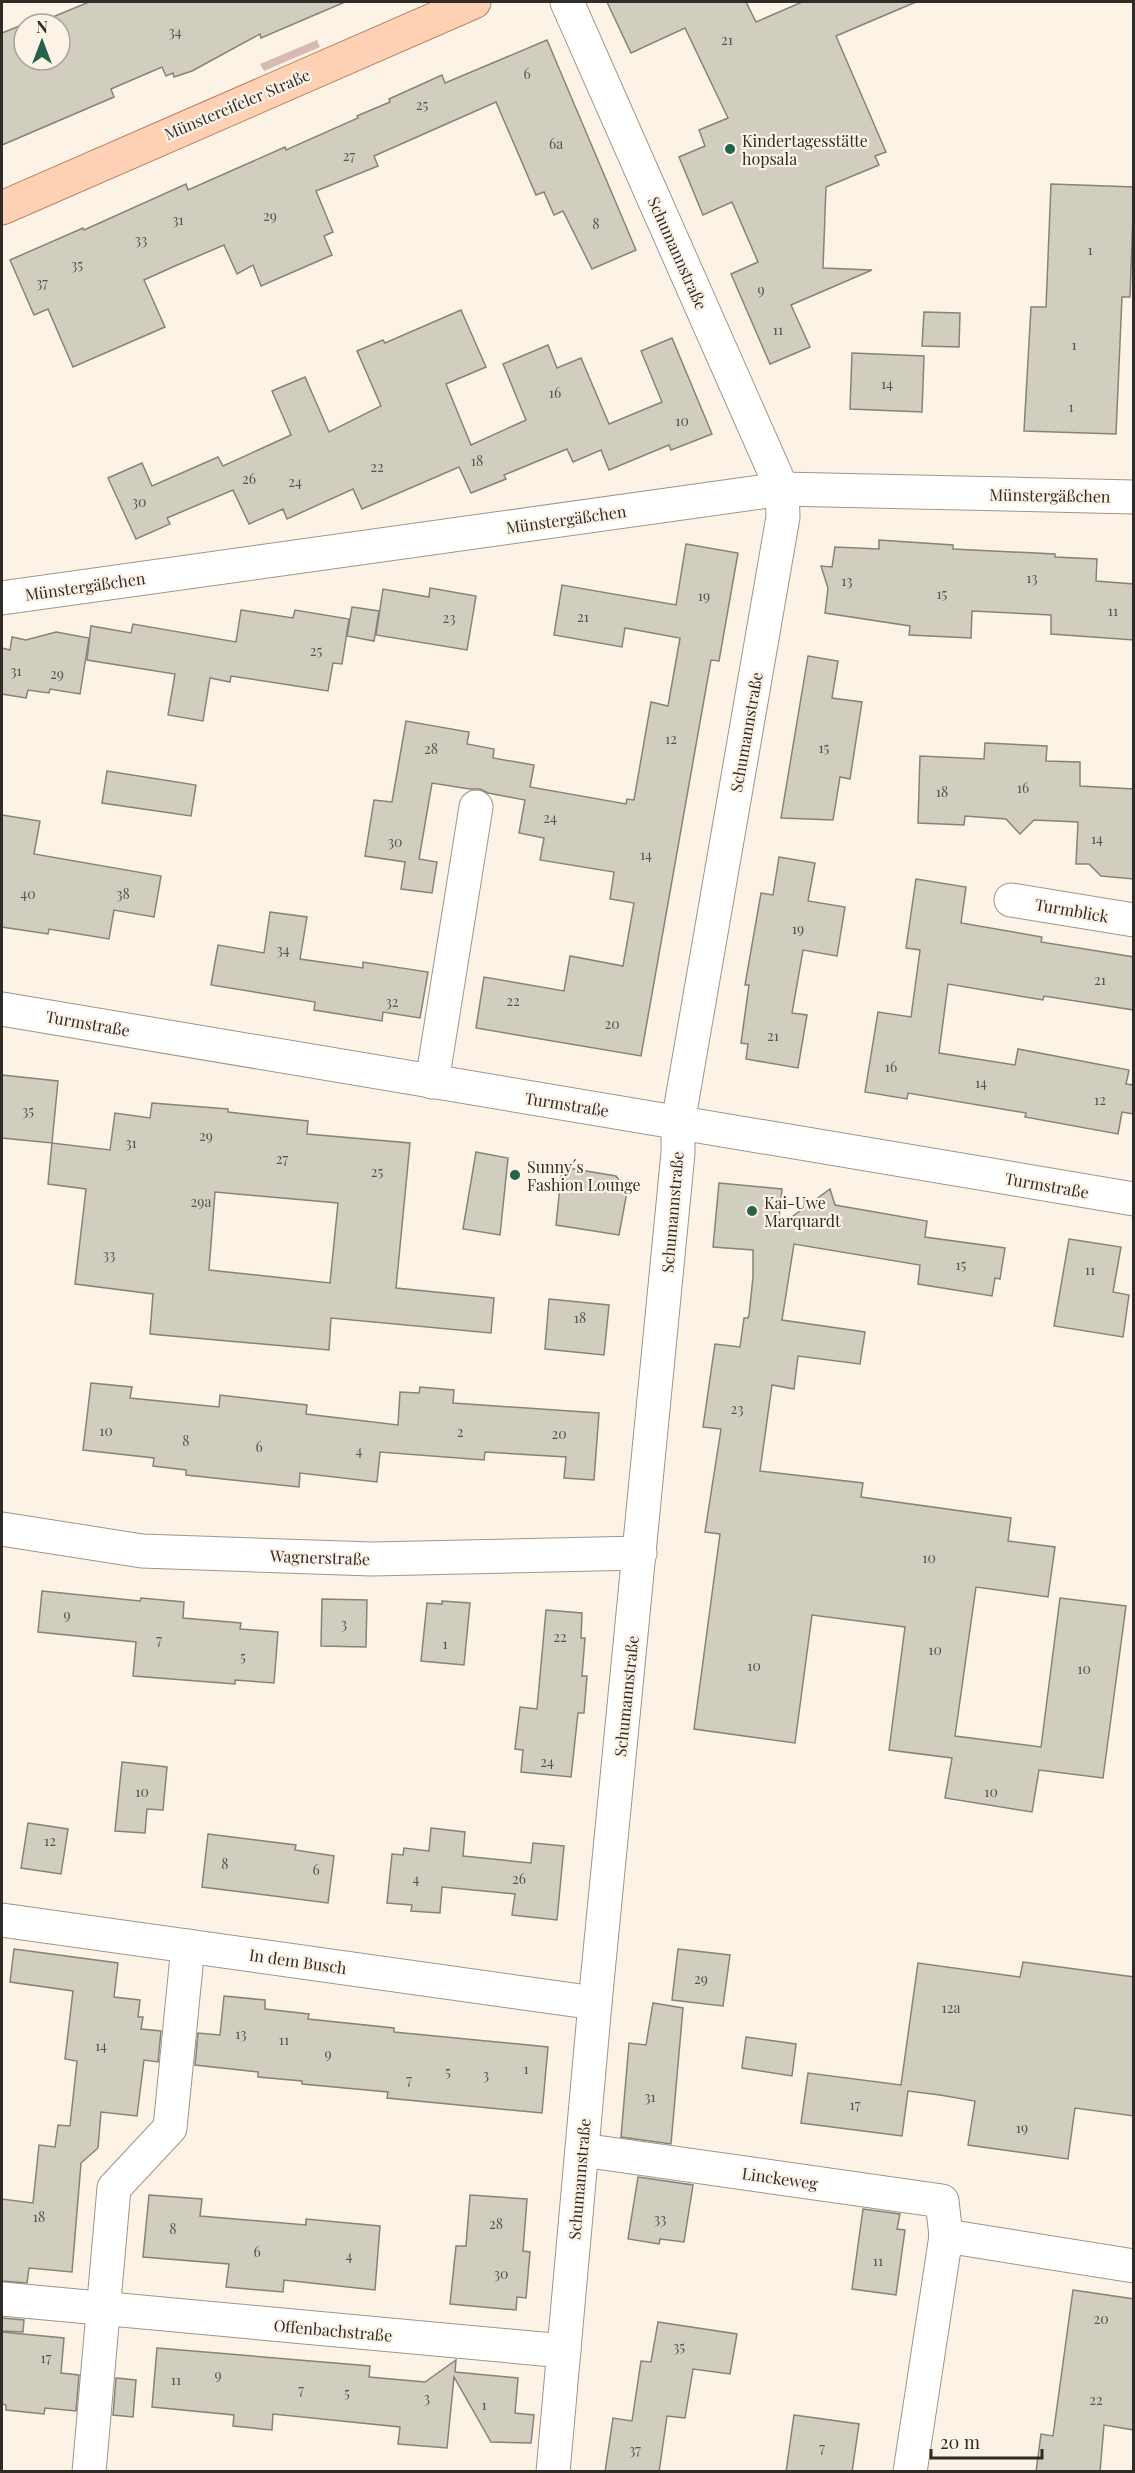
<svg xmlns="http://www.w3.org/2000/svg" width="1135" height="2473" viewBox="0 0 1135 2473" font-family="'Playfair Display',serif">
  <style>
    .green { fill: #d7bab3 }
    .building { fill: #d1cdbf; stroke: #878377; stroke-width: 1.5; fill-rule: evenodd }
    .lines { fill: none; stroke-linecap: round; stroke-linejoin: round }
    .minor-casing { stroke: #9f958b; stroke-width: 35 }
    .major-casing { stroke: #b68362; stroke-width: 35 }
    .minor { stroke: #fff; stroke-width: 33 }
    .major { stroke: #ffd1b4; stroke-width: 33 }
    .poi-dot { fill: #25624e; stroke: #fcf2e6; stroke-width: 2 }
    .labels { text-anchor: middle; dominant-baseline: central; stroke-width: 4.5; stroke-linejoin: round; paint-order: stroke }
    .number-label { font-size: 14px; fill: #58544d }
    .street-label { font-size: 16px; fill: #2f2b27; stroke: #fcf2e6 }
    .poi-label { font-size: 16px; fill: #2f2b27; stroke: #fcf2e6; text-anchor: start }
  </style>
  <rect width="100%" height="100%" fill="#fcf2e6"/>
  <polygon class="green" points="317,40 320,47 264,71 260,64"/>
  <g class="building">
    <polygon points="89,2 345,2 261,38 260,34 192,71 174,77 173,73 166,76 162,67 111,89 114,97 2,145 2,33 24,24 24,60 60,60 60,24 24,24 41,17 43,21"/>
    <polygon points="607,2 746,2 756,22 802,2 916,2 836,36 886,152 875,156 879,165 826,187 823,268 872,270 791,305 810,347 770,364 731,274 758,262 732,202 703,215 679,157 705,146 699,130 728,118 685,28 631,53"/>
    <polygon points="547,40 636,250 592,269 563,211 554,215 544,192 536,195 496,102 374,156 378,166 316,191 333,232 324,236 332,255 261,286 253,265 237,274 224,245 175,266 144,280 165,327 73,367 48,309 34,315 10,260 83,228 84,230 186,184 188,190 285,147 286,150 358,118 357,116 390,102 389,99 442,75 445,83"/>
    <polygon points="1051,184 1134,187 1130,297 1122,297 1116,434 1024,431 1031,307 1046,307"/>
    <polygon points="461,310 486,367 446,384 471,445 526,420 503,364 548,345 557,368 581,358 609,424 662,402 641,351 672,338 712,434 671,450 669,445 609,470 601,450 573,462 567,449 504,475 506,479 471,493 459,467 362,509 353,489 287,519 283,509 249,524 233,490 167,518 170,524 136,539 108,478 142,463 152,486 218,457 223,466 291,435 272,391 305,377 329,432 381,406 357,351 383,340 385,343"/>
    <polygon points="924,312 960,313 959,347 922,346"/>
    <polygon points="852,353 924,356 922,412 850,409"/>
    <polygon points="879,540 953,545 953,549 1055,554 1055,557 1097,559 1096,581 1134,584 1134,640 1051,634 1051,615 972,611 971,638 909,635 910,626 825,613 828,588 821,566 832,567 835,547 879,549"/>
    <polygon points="686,544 738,553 719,661 711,660 641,1056 476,1028 484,977 564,991 570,956 623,966 634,903 610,899 614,872 540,860 544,838 519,833 525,800 488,793 480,789 470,789 432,783 419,859 437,862 432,893 401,889 405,862 365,856 374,800 392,802 406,721 469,732 467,744 494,749 493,758 534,765 530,787 626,804 627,799 634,800 651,702 668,706 680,638 625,628 622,647 554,635 562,585 676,605"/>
    <polygon points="430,588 476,596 467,650 376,635 383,589 429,597"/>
    <polygon points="352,607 379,611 374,641 347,636"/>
    <polygon points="241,610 293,618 295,610 349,619 342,664 333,663 328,691 231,676 230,682 210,678 203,721 168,715 175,674 87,660 91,626 131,633 133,624 236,642"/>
    <polygon points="56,632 89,638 80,694 50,689 49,693 28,690 26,698 2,694 2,648 10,650 12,637 26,640"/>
    <polygon points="808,656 838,661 832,698 862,702 850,779 840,777 833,820 781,818"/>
    <polygon points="985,743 1047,746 1046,761 1080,762 1080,786 1134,789 1134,879 1101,876 1089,864 1076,864 1078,822 1034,820 1020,834 1006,819 965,816 964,825 918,823 920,756 984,759"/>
    <polygon points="107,771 196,785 191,816 102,803"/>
    <polygon points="2,815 40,821 34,854 161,876 154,917 114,910 109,939 49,929 48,934 2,927"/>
    <polygon points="779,857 815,863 808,901 845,907 837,956 803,950 792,1013 807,1015 798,1068 746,1059 748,1044 741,1043 749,985 745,985 761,893 773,895"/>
    <polygon points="916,879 966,887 961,923 1042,937 1041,942 1134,957 1134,1010 1044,996 1043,1000 948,984 939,1053 1015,1065 1018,1049 1129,1070 1126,1084 1134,1085 1134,1114 1122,1112 1118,1134 1025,1117 1026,1113 908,1093 907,1099 865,1092 878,1012 911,1017 920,950 906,948"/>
    <polygon points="270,912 307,917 300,959 363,968 363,962 428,972 420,1018 383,1012 382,1021 345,1015 314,1010 315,1002 211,985 218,945 264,953"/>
    <polygon points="2,1075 58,1081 52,1143 2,1138"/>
    <path d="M152,1103l76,6v3l80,9 -1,13 103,9 -14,145 98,10 -3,35 -160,-15 -2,32 -179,-16 3,-40 -78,-10 11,-95 -38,-5 4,-41 58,7 5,-37 35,5zM215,1192l123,11 -8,80 -121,-13z"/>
    <polygon points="476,1152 508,1158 500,1235 463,1229"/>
    <polygon points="562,1167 616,1176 627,1192 619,1235 556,1225"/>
    <polygon points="719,1183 782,1189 778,1227 830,1189 835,1205 927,1221 925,1237 1005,1248 1000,1279 995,1278 992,1296 918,1284 920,1265 794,1244 782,1320 865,1332 860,1364 798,1356 794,1389 772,1385 760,1471 863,1483 861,1497 1011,1518 1008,1541 1055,1547 1048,1597 976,1587 955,1736 1041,1747 1060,1598 1126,1606 1103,1778 1039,1770 1032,1812 945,1798 952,1758 889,1750 905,1627 812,1615 795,1743 694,1729 720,1534 705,1532 721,1429 703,1427 715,1344 740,1347 744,1318 748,1318 749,1315 753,1277 753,1250 713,1247"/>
    <polygon points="1069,1239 1121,1247 1113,1292 1129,1295 1123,1337 1054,1326"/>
    <polygon points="549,1299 609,1305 604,1355 545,1349"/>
    <polygon points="91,1383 132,1387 130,1398 219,1407 220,1395 307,1405 306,1414 398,1425 400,1392 419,1393 420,1387 454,1390 453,1403 599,1413 594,1480 564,1478 566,1457 485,1452 484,1460 380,1452 377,1482 300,1473 299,1487 186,1475 186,1470 153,1466 154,1458 83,1450"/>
    <polygon points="42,1591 140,1601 141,1598 184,1602 183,1618 241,1623 240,1629 278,1632 274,1683 235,1680 235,1684 133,1676 136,1642 38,1632"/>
    <polygon points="322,1599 367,1600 366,1647 321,1646"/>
    <polygon points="442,1601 470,1603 464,1665 421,1661 427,1603 442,1604"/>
    <polygon points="546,1610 582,1613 581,1638 585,1638 582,1676 587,1676 584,1713 578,1713 571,1777 521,1772 523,1750 515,1749 520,1707 537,1709"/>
    <polygon points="122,1762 167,1767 163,1810 147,1809 145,1833 115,1831"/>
    <polygon points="28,1823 68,1829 61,1874 21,1868"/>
    <polygon points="431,1828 465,1832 463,1856 531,1863 533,1843 564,1846 557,1920 512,1915 515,1894 442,1887 440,1913 411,1911 412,1905 387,1903 392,1854 403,1855 404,1848 429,1851"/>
    <polygon points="208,1834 296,1845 295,1850 334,1856 328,1903 202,1887"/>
    <polygon points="14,1949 118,1963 114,1997 140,2000 138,2017 143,2017 141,2029 161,2031 158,2062 144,2060 137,2116 101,2112 98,2148 81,2163 72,2272 29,2268 27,2283 2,2281 2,2199 33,2203 39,2145 55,2147 58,2125 70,2126 77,2061 65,2059 73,1991 10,1982"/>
    <polygon points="678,1949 730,1955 723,2006 672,2000"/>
    <polygon points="1023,1962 1134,1977 1134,2116 1075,2108 1068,2159 968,2145 975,2101 940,2095 908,2091 902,2136 801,2123 808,2073 901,2085 918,1963 1020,1977"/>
    <polygon points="224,1996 265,2000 265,2009 309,2014 308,2019 394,2028 394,2032 548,2047 542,2113 387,2098 388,2092 302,2084 302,2081 258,2077 258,2072 195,2065 198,2033 220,2035"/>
    <polygon points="653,2003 683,2008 671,2144 621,2137 629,2043 646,2045"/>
    <polygon points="746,2037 796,2044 792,2076 742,2068"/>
    <polygon points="638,2177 693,2185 684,2242 660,2239 659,2244 628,2239"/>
    <polygon points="149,2195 202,2199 200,2216 306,2225 306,2219 380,2226 375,2290 284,2280 283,2292 226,2287 229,2264 143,2257"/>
    <polygon points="470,2195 527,2199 523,2251 530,2252 526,2298 517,2297 516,2310 450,2304 456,2246 466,2246"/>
    <polygon points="863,2209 900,2214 897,2229 905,2230 896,2295 852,2289"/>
    <polygon points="1073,2290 1134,2299 1134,2430 1104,2425 1100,2472 1036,2472 1041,2434 1053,2436"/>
    <polygon points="2,2318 24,2320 23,2332 2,2331"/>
    <polygon points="658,2322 737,2334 730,2374 693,2369 685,2418 667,2416 659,2472 605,2472 613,2418 632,2421 641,2361 651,2362"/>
    <polygon points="2,2332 64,2338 61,2373 79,2375 76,2411 45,2408 44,2414 6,2410 6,2405 2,2404"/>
    <polygon points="157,2348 370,2366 369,2377 425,2382 456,2360 455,2372 518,2378 515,2413 534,2415 531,2443 491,2442 454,2377 447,2448 398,2444 400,2427 273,2414 272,2430 233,2426 234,2415 152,2407"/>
    <polygon points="116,2378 136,2380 133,2417 113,2415"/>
    <polygon points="794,2415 859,2424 852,2472 786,2472"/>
  </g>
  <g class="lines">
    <defs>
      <g id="minor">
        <polyline points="2,598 782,489 1134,497"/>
        <polyline points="1011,900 1134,920"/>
        <polyline points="2,1009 1134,1199"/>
        <polyline points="432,1082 476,807"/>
        <polyline points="2,1529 142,1551 372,1559 640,1553"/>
        <polyline points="2,1920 595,2003"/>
        <polyline points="582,2150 942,2201 946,2236"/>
        <polyline points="2,2299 564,2351"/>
        <polyline points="89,2472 114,2188 170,2128 188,1946"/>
        <polyline points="553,2472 595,2003 678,1153 678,1123 783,517 782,489 567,2"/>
        <polyline points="910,2472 946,2236 1134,2266"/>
      </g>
      <polyline id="major" points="2,208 474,2"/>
    </defs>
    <use href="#minor" class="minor-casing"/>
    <use href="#major" class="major-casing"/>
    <use href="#minor" class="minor"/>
    <use href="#major" class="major"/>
  </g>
  <g class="poi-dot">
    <circle cx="730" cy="149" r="6"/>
    <circle cx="515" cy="1175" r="6"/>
    <circle cx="752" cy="1211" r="6"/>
  </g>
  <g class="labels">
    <g class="number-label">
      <text x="175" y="31">34</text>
      <text x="727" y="39">21</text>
      <text x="527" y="73">6</text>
      <text x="422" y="104">25</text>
      <text x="556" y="143">6a</text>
      <text x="349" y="155">27</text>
      <text x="270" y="215">29</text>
      <text x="178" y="219">31</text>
      <text x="596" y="223">8</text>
      <text x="141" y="239">33</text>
      <text x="1090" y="249">1</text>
      <text x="77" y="264">35</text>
      <text x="42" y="282">37</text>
      <text x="761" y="289">9</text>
      <text x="778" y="329">11</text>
      <text x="1074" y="344">1</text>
      <text x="887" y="383">14</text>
      <text x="555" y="392">16</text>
      <text x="1071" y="406">1</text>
      <text x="682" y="420">10</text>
      <text x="477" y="460">18</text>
      <text x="377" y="466">22</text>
      <text x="249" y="478">26</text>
      <text x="295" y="481">24</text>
      <text x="139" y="501">30</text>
      <text x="1032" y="577">13</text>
      <text x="847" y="580">13</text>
      <text x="942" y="593">15</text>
      <text x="704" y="595">19</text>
      <text x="1113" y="610">11</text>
      <text x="583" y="616">21</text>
      <text x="449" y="617">23</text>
      <text x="316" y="650">25</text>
      <text x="16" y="670">31</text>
      <text x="57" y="673">29</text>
      <text x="671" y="738">12</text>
      <text x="824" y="747">15</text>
      <text x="431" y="748">28</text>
      <text x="1023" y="787">16</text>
      <text x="942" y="791">18</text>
      <text x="550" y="817">24</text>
      <text x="1097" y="838">14</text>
      <text x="395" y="841">30</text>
      <text x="646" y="854">14</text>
      <text x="28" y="893">40</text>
      <text x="123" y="893">38</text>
      <text x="798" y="928">19</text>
      <text x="283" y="949">34</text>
      <text x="1100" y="979">21</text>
      <text x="513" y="1000">22</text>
      <text x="392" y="1001">32</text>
      <text x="612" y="1023">20</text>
      <text x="773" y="1035">21</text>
      <text x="891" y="1066">16</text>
      <text x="981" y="1082">14</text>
      <text x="1100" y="1099">12</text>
      <text x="28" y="1110">35</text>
      <text x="206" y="1135">29</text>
      <text x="131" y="1142">31</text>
      <text x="282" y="1158">27</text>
      <text x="377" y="1171">25</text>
      <text x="201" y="1201">29a</text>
      <text x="109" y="1254">33</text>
      <text x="961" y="1264">15</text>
      <text x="1090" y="1269">11</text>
      <text x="580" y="1317">18</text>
      <text x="737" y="1408">23</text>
      <text x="106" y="1430">10</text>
      <text x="460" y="1431">2</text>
      <text x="559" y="1433">20</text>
      <text x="186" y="1440">8</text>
      <text x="259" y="1446">6</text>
      <text x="359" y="1450">4</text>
      <text x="929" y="1557">10</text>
      <text x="67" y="1614">9</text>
      <text x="344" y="1623">3</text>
      <text x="560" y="1636">22</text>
      <text x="159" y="1639">7</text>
      <text x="445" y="1643">1</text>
      <text x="935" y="1649">10</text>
      <text x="243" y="1656">5</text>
      <text x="754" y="1665">10</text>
      <text x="1084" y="1668">10</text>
      <text x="547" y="1761">24</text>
      <text x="142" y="1791">10</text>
      <text x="991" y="1791">10</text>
      <text x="50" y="1840">12</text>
      <text x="225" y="1863">8</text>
      <text x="316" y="1869">6</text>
      <text x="416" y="1878">4</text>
      <text x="519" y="1878">26</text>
      <text x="701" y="1978">29</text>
      <text x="951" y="2007">12a</text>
      <text x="241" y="2033">13</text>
      <text x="284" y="2039">11</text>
      <text x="101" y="2045">14</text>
      <text x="328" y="2053">9</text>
      <text x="526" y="2068">1</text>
      <text x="448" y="2071">5</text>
      <text x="486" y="2074">3</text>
      <text x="409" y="2079">7</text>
      <text x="650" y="2096">31</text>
      <text x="855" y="2104">17</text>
      <text x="1022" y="2127">19</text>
      <text x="39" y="2216">18</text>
      <text x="660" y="2218">33</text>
      <text x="496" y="2223">28</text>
      <text x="173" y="2228">8</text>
      <text x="257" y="2251">6</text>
      <text x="349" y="2255">4</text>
      <text x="878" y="2260">11</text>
      <text x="501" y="2273">30</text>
      <text x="1101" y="2318">20</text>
      <text x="679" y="2346">35</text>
      <text x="46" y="2357">17</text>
      <text x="218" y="2374">9</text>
      <text x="176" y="2379">11</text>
      <text x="301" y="2389">7</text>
      <text x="347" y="2392">5</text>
      <text x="427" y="2397">3</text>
      <text x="1096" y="2399">22</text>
      <text x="484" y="2404">1</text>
      <text x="822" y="2447">7</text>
      <text x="635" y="2449">37</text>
    </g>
    <g class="street-label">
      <text transform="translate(237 104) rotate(-23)">Münstereifeler Straße</text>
      <text transform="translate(678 253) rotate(66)">Schumannstraße</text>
      <text transform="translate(1050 495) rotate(1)">Münstergäßchen</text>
      <text transform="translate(566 519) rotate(-8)">Münstergäßchen</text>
      <text transform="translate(85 586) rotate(-8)">Münstergäßchen</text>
      <text transform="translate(746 732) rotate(-80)">Schumannstraße</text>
      <text transform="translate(1072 910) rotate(10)">Turmblick</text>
      <text transform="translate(88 1023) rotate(10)">Turmstraße</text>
      <text transform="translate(567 1104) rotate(9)">Turmstraße</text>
      <text transform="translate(1047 1185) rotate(10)">Turmstraße</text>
      <text transform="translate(672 1212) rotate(-85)">Schumannstraße</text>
      <text transform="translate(320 1557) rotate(2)">Wagnerstraße</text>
      <text transform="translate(626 1696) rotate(-84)">Schumannstraße</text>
      <text transform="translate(298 1961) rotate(8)">In dem Busch</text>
      <text transform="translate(780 2178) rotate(8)">Linckeweg</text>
      <text transform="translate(579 2179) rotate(-85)">Schumannstraße</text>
      <text transform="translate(333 2330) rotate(5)">Offenbachstraße</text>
    </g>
    <g class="poi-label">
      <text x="742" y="140">Kindertagesstätte<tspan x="742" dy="18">hopsala</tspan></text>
      <text x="527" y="1166">Sunny´s<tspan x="527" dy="18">Fashion Lounge</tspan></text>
      <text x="764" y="1202">Kai-Uwe<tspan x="764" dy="18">Marquardt</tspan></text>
    </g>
  </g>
  <rect width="1135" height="2473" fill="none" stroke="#2f2b27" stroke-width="6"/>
  <g transform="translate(42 42)"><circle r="28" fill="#fcf2e6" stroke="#aaa29a" stroke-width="1.5"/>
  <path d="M0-4.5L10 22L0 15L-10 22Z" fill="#25624e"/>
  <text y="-9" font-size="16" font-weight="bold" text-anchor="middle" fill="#2f2b27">N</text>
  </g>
  <path d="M931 2449v9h111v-9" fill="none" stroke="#2f2b27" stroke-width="3"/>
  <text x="940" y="2449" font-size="18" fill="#2f2b27" stroke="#fcf2e6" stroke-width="4.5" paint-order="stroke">20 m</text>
</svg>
